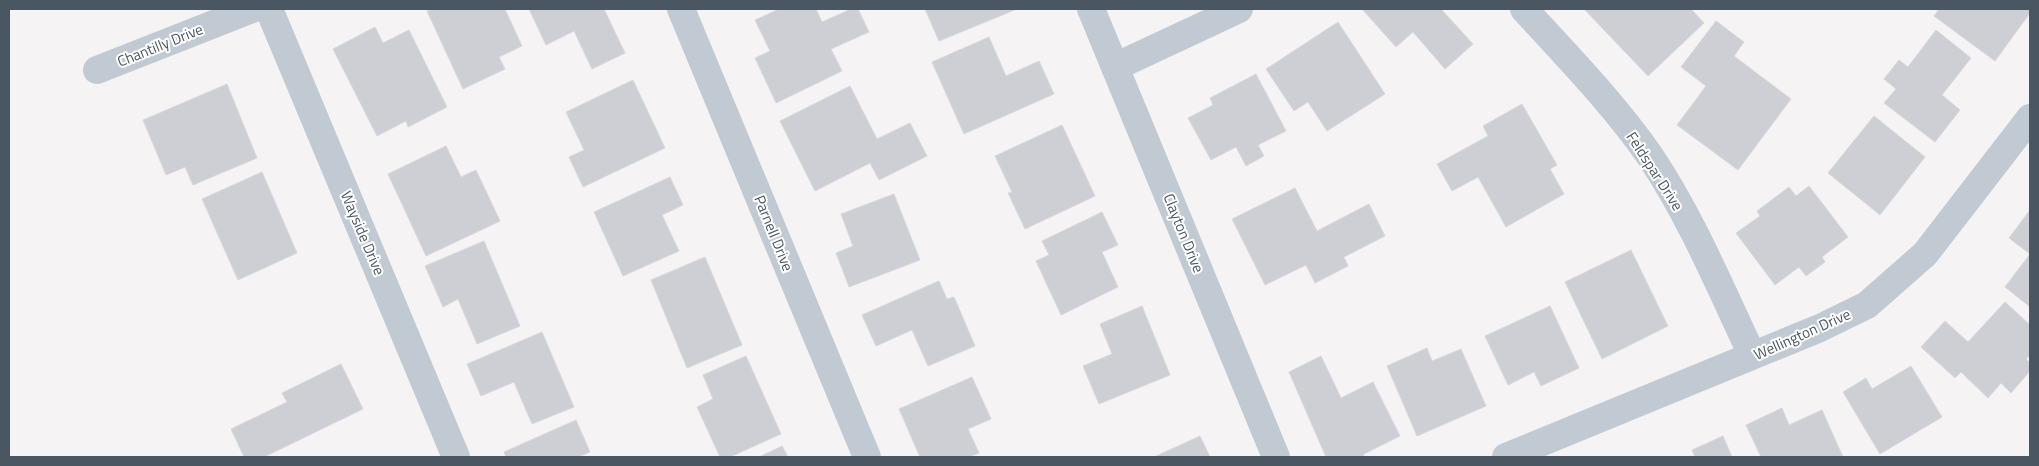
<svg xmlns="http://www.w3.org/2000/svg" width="2039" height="466" viewBox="0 0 2039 466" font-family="'Titillium Web',sans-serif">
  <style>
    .building { fill: #cdcfd5; stroke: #d7d9de }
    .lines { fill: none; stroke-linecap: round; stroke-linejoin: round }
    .minor { stroke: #c1cad2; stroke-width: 28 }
    .labels { text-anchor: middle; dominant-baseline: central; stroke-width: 4; stroke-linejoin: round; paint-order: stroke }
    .street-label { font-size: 15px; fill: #4a5661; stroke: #fff }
  </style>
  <rect width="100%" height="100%" fill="#f5f3f3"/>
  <g class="building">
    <polygon points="432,9 505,9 522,46 499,57 505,69 463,89 427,11"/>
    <polygon points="529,9 604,9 625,53 592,69 574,31 546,45"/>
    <polygon points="779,9 816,9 822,22 851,9 858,9 869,32 831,49 842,71 776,103 755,58 770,51 755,20"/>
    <polygon points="925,9 1017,9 939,41"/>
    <polygon points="1362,9 1441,9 1473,44 1445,69 1413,32 1396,47"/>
    <polygon points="1586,9 1691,9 1704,23 1648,76 1585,10"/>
    <polygon points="1939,9 2030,9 2030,13 1995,61 1934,16"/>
    <polygon points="1716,21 1744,42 1734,56 1791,99 1738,170 1677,125 1706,86 1681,67"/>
    <polygon points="1338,22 1385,94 1327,131 1308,102 1294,111 1266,69"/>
    <polygon points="375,27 383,43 409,30 447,107 408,127 406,121 377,136 333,49"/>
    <polygon points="1936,30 1971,58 1942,95 1960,110 1935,142 1884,103 1896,89 1884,79 1899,60 1908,67"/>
    <polygon points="989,37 1006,76 1039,61 1054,94 964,134 932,62"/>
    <polygon points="1256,74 1286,131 1258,145 1264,156 1246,166 1236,147 1211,160 1188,118 1213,105 1210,98"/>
    <polygon points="633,80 665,148 583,187 569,157 584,150 566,112"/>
    <polygon points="227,84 257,158 193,185 185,167 166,175 143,120"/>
    <polygon points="850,86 877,139 910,123 927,156 879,180 870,163 815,191 780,121"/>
    <polygon points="1522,104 1557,165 1550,169 1564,194 1506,227 1478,177 1452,191 1437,164 1488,136 1483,126"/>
    <polygon points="1874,116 1925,157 1880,215 1828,173"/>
    <polygon points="1062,125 1095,196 1025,229 1008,193 1012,192 995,156"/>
    <polygon points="446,146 461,177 476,170 500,221 426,256 388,174"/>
    <polygon points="262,172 297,253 238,280 202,199"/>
    <polygon points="670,177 683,205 662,215 679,251 623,276 594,212"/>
    <polygon points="1809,186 1848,237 1822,257 1825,262 1806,276 1799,267 1775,285 1736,233 1760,216 1757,211 1789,187 1796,196"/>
    <polygon points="1295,188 1317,231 1369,204 1385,236 1344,257 1348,266 1315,283 1306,265 1265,285 1232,219"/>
    <polygon points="894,194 920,260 849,287 836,253 853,246 841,214"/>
    <polygon points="2030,210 2030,307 2005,287 2030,254 2009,238"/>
    <polygon points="1102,212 1118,245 1102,252 1118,287 1061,315 1036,261 1049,255 1042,241"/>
    <polygon points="484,241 520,326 477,344 458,299 443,307 425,266"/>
    <polygon points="1631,250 1668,326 1602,359 1565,282"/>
    <polygon points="705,257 742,345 687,368 651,280"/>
    <polygon points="939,281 947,299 954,297 975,346 928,366 912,330 876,346 862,315"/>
    <polygon points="2005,302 2030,325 2030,355 2026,359 2030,363 2030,371 2011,393 2001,383 1988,398 1961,372 1955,378 1921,347 1945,321 1968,342"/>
    <polygon points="1142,306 1170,375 1099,404 1083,366 1112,354 1100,324"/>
    <polygon points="1550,306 1579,368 1541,386 1534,372 1508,385 1485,336"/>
    <polygon points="542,332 574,407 532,424 514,382 481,396 467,364"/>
    <polygon points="1427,348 1432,361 1461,349 1486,406 1417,436 1387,366"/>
    <polygon points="746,356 781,434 730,457 720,457 697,407 713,399 703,375"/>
    <polygon points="1321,356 1341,398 1373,382 1400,436 1364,454 1363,457 1326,457 1289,372"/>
    <polygon points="341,364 363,409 264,457 244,457 231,429 287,402 282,393"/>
    <polygon points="1911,366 1942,417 1880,454 1843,392 1866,378 1872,389"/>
    <polygon points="972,377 991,419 968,429 979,453 969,457 920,457 899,409"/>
    <polygon points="1782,408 1789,425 1822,410 1843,457 1761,457 1746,425"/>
    <polygon points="576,420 590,452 578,457 506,457 504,452"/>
    <polygon points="1200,436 1210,457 1154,457"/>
    <polygon points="1723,436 1732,457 1695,457 1692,450"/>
    <polygon points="782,446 788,457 759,457"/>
  </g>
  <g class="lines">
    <g class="minor">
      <polyline points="269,9 456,457"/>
      <polyline points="681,9 867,457"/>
      <polyline points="1091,9 1276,457"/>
      <path d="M1524,9c43,47 89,94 126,147 41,61 71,133 102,199"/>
      <polyline points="1115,67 1239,9"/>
      <polyline points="97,70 252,9"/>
      <polyline points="1506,457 1820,328 1867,305 1925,254 2030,118"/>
    </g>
  </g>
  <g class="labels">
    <g class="street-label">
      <text transform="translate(160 45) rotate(-22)">Chantilly Drive</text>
      <text transform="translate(1655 171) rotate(57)">Feldspar Drive</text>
      <text transform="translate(363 233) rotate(67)">Wayside Drive</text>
      <text transform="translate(774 233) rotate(68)">Parnell Drive</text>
      <text transform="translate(1184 233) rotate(68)">Clayton Drive</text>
      <text transform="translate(1802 334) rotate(-24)">Wellington Drive</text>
    </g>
  </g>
  <rect width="2039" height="466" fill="none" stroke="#4a5661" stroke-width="20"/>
</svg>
